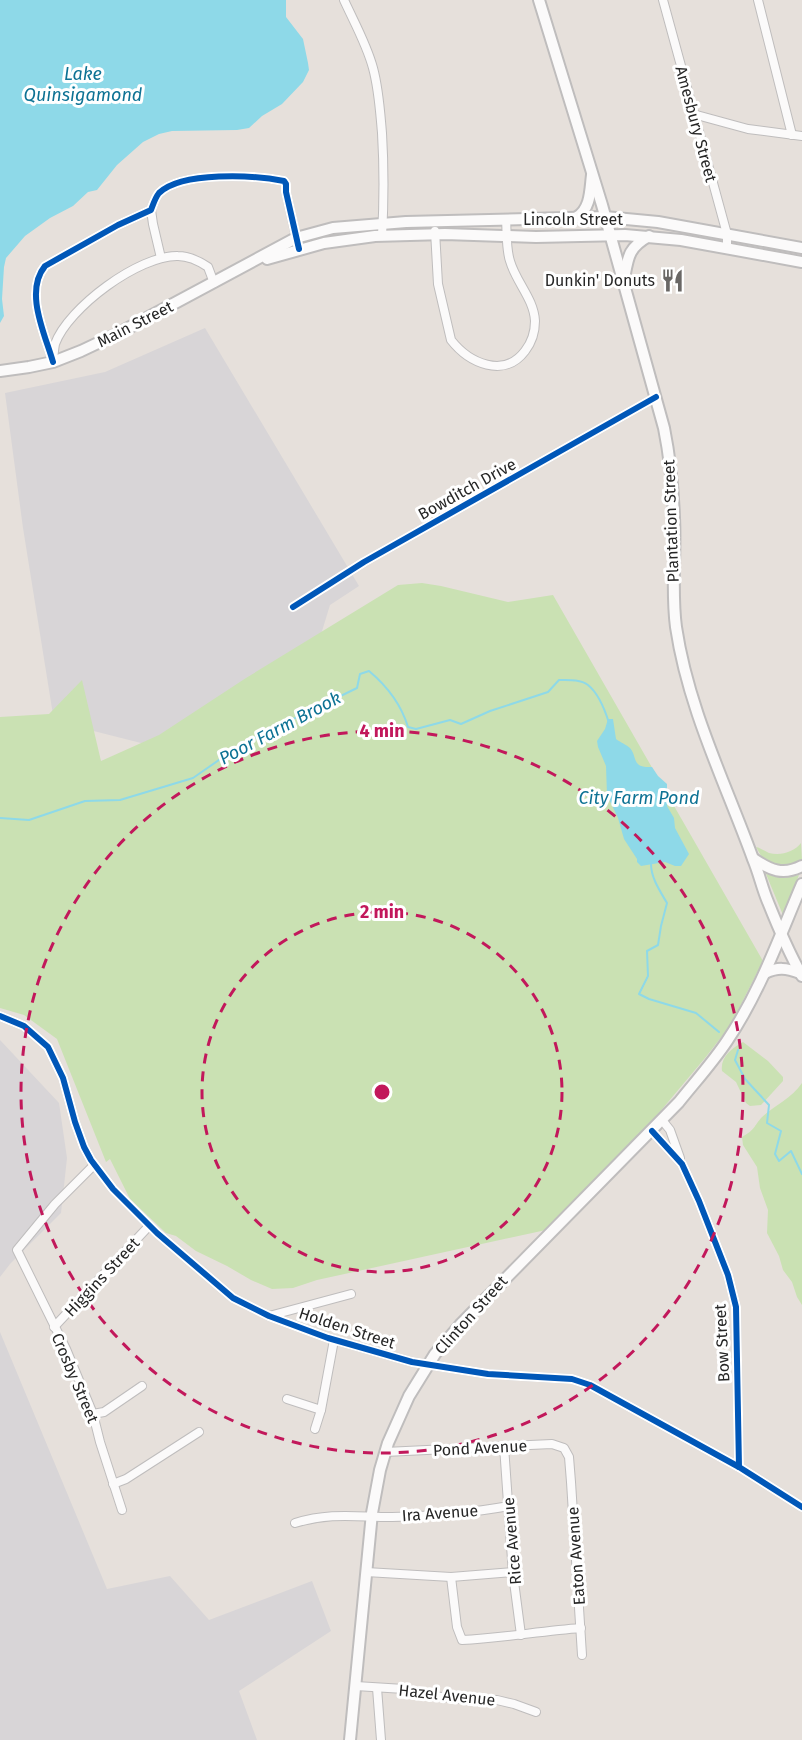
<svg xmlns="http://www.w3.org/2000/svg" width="802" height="1740" viewBox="0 0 802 1740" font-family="'Fira Sans',sans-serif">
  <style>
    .industrial { fill: #d8d5d7 }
    .green { fill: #cae1b3 }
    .water { fill: #8ed9e8 }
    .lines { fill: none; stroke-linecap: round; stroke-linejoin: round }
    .stream { stroke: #8ed9e8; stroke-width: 2 }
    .minor-casing { stroke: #bfbdbd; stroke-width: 10 }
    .secondary-casing { stroke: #bfbdbd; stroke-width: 14 }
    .minor { stroke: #fbfafa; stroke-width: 8 }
    .secondary { stroke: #fbfafa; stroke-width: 10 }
    .cycleway-casing { stroke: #fff; stroke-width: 10 }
    .cycleway { stroke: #0057b8; stroke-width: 6 }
    .ring { fill: none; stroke: #c2185b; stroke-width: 3; stroke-dasharray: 10 8 }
    .labels { text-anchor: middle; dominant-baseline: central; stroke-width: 6; stroke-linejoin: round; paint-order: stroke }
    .street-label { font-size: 16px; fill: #262626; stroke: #fff }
    .poi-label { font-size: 16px; fill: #262626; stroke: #fff; text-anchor: end }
    .water-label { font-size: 18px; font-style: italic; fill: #0d7294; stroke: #fff }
    .centre { fill: #c2185b; stroke: #fff; stroke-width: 3 }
    .ring-label { font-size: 18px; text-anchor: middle; font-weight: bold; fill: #c2185b; stroke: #fff; stroke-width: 6; stroke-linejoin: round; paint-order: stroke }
  </style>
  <rect width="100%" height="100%" fill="#e6e0db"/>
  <g class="industrial">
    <polygon points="205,328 359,586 330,605 315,654 145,744 54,721 23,528 5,393 105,372"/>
    <polygon points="0,1040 59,1103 67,1158 61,1213 10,1264 0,1277"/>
    <polygon points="0,1332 107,1589 170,1576 209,1620 312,1581 331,1631 239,1691 257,1740 0,1740"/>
  </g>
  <g class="green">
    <polygon points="422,583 441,586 508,602 553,595 763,961 730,1026 705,1058 658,1114 546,1230 317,1280 293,1288 272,1289 251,1280 227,1266 196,1251 176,1236 166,1233 130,1199 110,1159 106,1162 57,1039 24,1015 0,1008 0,717 49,714 82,680 101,761 159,735 246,678 398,585"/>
    <path d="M801,843l1,17 -17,8 -21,-7 -8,-14c5,1 8,4 13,6 12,3 25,-1 32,-10z"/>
    <polygon points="766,874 784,878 799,875 783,915"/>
    <path d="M743,1042l25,19 15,16v4l-22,24 -11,1 -4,-3 -10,-21 -14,-11c-2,-14 10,-23 21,-29z"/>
    <path d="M802,1083v222l-5,-8 -5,-15 -9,-12 -4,-14 -12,-23 1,-23 -8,-22 -3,-21 -14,-22 -1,-8c14,-8 11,-10 20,-20 13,-12 30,-19 40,-34z"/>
  </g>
  <g class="water">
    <polygon points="0,0 286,0 286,17 303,39 308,63 309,70 303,82 282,104 262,116 249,128 237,130 172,131 159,134 143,142 117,165 97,190 88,192 73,206 50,218 25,236 6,258 4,267 2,299 4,316 0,323"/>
    <path d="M608,719h5l3,20c4,3 11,6 14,9 8,10 1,20 22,19l6,9 9,8v22l7,12 1,10 14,26 -8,12h-6l-10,-4 -24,4 -4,-4v-3l-13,-20 -6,-21 -11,-23 -1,-29 -8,-19 -1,-6 8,-12z"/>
  </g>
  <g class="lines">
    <g class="stream">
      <path d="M0,818l29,2 56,-19 35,-1 73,-22 49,-34 115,-56 3,-14 9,-3c18,15 32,33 39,56l8,2 34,-9 11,4 29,-13 58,-19 11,-12c9,0 21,-1 29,5 10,8 17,25 21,38"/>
      <path d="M651,864c0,14 9,27 16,39l-6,23 -3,19 -11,6 1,25 -9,18 10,5 47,14 23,19"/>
      <polyline points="738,1050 735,1060 745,1079 769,1105 767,1123 781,1131 775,1154 779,1161 791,1151 802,1174"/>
    </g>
    <defs>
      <g id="minor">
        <path d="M344,0c10,22 23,45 29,68 6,22 7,43 9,65 2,34 2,68 0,103"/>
        <polyline points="663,0 727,234 727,248"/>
        <polyline points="758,0 792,135"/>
        <polyline points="693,114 748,129 802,136"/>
        <polyline points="151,210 153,224 161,258"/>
        <path d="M435,231l3,53 13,56c18,23 53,39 74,11 7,-9 10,-19 10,-30 -1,-22 -19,-39 -25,-60 -4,-12 -3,-28 -4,-41"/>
        <path d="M53,358c1,-5 1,-9 2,-14 13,-36 84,-89 123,-88 11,0 21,5 30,11l6,16"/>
        <path d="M53,362c-8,-28 -29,-70 -8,-96l73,-41 33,-15c2,-5 4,-12 8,-17 23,-22 95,-18 125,-12l2,3v8l11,49"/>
        <polyline points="293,607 364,562 656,397"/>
        <polyline points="0,1016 24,1026 48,1047 63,1078 75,1122 84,1147 91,1160 113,1189 157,1233 233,1298 269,1316 328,1338 412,1362 488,1374 572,1379 590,1385 739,1467 802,1507"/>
        <polyline points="662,1120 670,1130 680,1158"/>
        <polyline points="652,1131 682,1164 699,1201 728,1275 736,1307 739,1467"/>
        <polyline points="94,1165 55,1204 17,1250 66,1349 93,1414 100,1442 122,1510"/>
        <polyline points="269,1316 351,1294"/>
        <polyline points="54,1327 149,1226"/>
        <polyline points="287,1399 321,1410"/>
        <polyline points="93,1414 104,1412 142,1386"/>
        <polyline points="315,1429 321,1410 334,1340"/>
        <polyline points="504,1446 513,1574 521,1635"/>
        <polyline points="385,1452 552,1444 564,1448 569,1457 571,1482 582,1655"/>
        <polyline points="113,1484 126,1479 199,1432"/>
        <path d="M295,1523c36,-11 61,-6 97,-6 40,-1 78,-4 117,-11"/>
        <polyline points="366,1572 451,1577 513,1572"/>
        <path d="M451,1577l6,50 5,13c40,-2 79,-9 119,-12"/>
        <polyline points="356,1686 404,1689 433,1696 461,1699 497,1700 514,1704 536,1712"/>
        <polyline points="377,1688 381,1740"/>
      </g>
      <g id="secondary">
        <path d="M539,0l63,205 62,223c6,30 9,59 10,90 2,36 -3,72 2,109 12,81 49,155 77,232 6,14 9,29 15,43 10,25 21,51 34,74"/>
        <path d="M577,217c14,-9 13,-27 15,-42"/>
        <polyline points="267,259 324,243 375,236 445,234 536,237 625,235 681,240 802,262"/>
        <path d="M624,279c4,-22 4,-31 25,-43"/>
        <polyline points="0,371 29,367 53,362 81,351 119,333 296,238 333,228 406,222 605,217 658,222 802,248"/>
        <path d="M754,859c16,11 29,17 48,7"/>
        <path d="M765,973c13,-6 21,-5 35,0"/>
        <path d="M350,1740l22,-227 8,-43 8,-27 21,-47 26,-42 25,-29 219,-223c16,-20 34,-40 48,-61 33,-49 52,-103 75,-157"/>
      </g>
    </defs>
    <use href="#minor" class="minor-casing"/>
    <use href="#secondary" class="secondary-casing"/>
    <use href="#minor" class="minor"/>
    <use href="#secondary" class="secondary"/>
    <defs>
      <g id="cycleway">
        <path d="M53,362c-8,-28 -29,-70 -8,-96l73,-41 33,-15c2,-5 4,-12 8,-17 23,-22 95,-18 125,-12l2,3v8l13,57"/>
        <polyline points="293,607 364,562 656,397"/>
        <polyline points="0,1016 24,1026 48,1047 63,1078 75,1122 84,1147 91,1160 113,1189 157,1233 233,1298 269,1316 328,1338 412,1362 488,1374 572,1379 590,1385 739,1467 802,1507"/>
        <polyline points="652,1131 682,1164 699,1201 728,1275 736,1307 739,1467"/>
      </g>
    </defs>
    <use href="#cycleway" class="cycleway-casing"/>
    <use href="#cycleway" class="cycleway"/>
  </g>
  <g class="ring">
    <circle cx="382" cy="1092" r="180"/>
    <circle cx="382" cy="1092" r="361"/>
  </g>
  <defs>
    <symbol id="restaurant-bare" viewBox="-9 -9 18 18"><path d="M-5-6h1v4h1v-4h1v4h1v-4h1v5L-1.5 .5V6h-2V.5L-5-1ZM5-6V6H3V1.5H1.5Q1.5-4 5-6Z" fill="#696765" stroke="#fff" stroke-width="2.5" paint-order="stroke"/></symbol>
  </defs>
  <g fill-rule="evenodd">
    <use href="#restaurant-bare" x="656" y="264" width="33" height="33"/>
  </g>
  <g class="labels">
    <g class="street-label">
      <text transform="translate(696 124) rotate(75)">Amesbury Street</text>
      <text x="573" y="219">Lincoln Street</text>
      <text transform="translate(135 324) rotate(-27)">Main Street</text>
      <text transform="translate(467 489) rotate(-29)">Bowditch Drive</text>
      <text transform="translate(671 521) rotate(-92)">Plantation Street</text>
      <text transform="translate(102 1277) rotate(-47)">Higgins Street</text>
      <text transform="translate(471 1315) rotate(-48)">Clinton Street</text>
      <text transform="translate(347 1328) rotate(18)">Holden Street</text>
      <text transform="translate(722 1343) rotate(-93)">Bow Street</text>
      <text transform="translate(75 1378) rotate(67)">Crosby Street</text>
      <text transform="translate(480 1448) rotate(-3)">Pond Avenue</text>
      <text transform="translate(440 1513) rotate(-4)">Ira Avenue</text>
      <text transform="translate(512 1541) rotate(-95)">Rice Avenue</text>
      <text transform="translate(576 1556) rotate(-94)">Eaton Avenue</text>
      <text transform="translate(447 1695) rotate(6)">Hazel Avenue</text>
    </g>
    <g class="poi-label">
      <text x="655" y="280">Dunkin' Donuts</text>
    </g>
    <g class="water-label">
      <text x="83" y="74">Lake<tspan x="83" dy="21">Quinsigamond</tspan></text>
      <text transform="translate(280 728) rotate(-28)">Poor Farm Brook</text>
      <text x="639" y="798">City Farm Pond</text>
    </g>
  </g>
  <circle cx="382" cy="1092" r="9" class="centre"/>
  <g class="ring-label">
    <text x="382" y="737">4 min</text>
    <text x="382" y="918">2 min</text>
  </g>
</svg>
